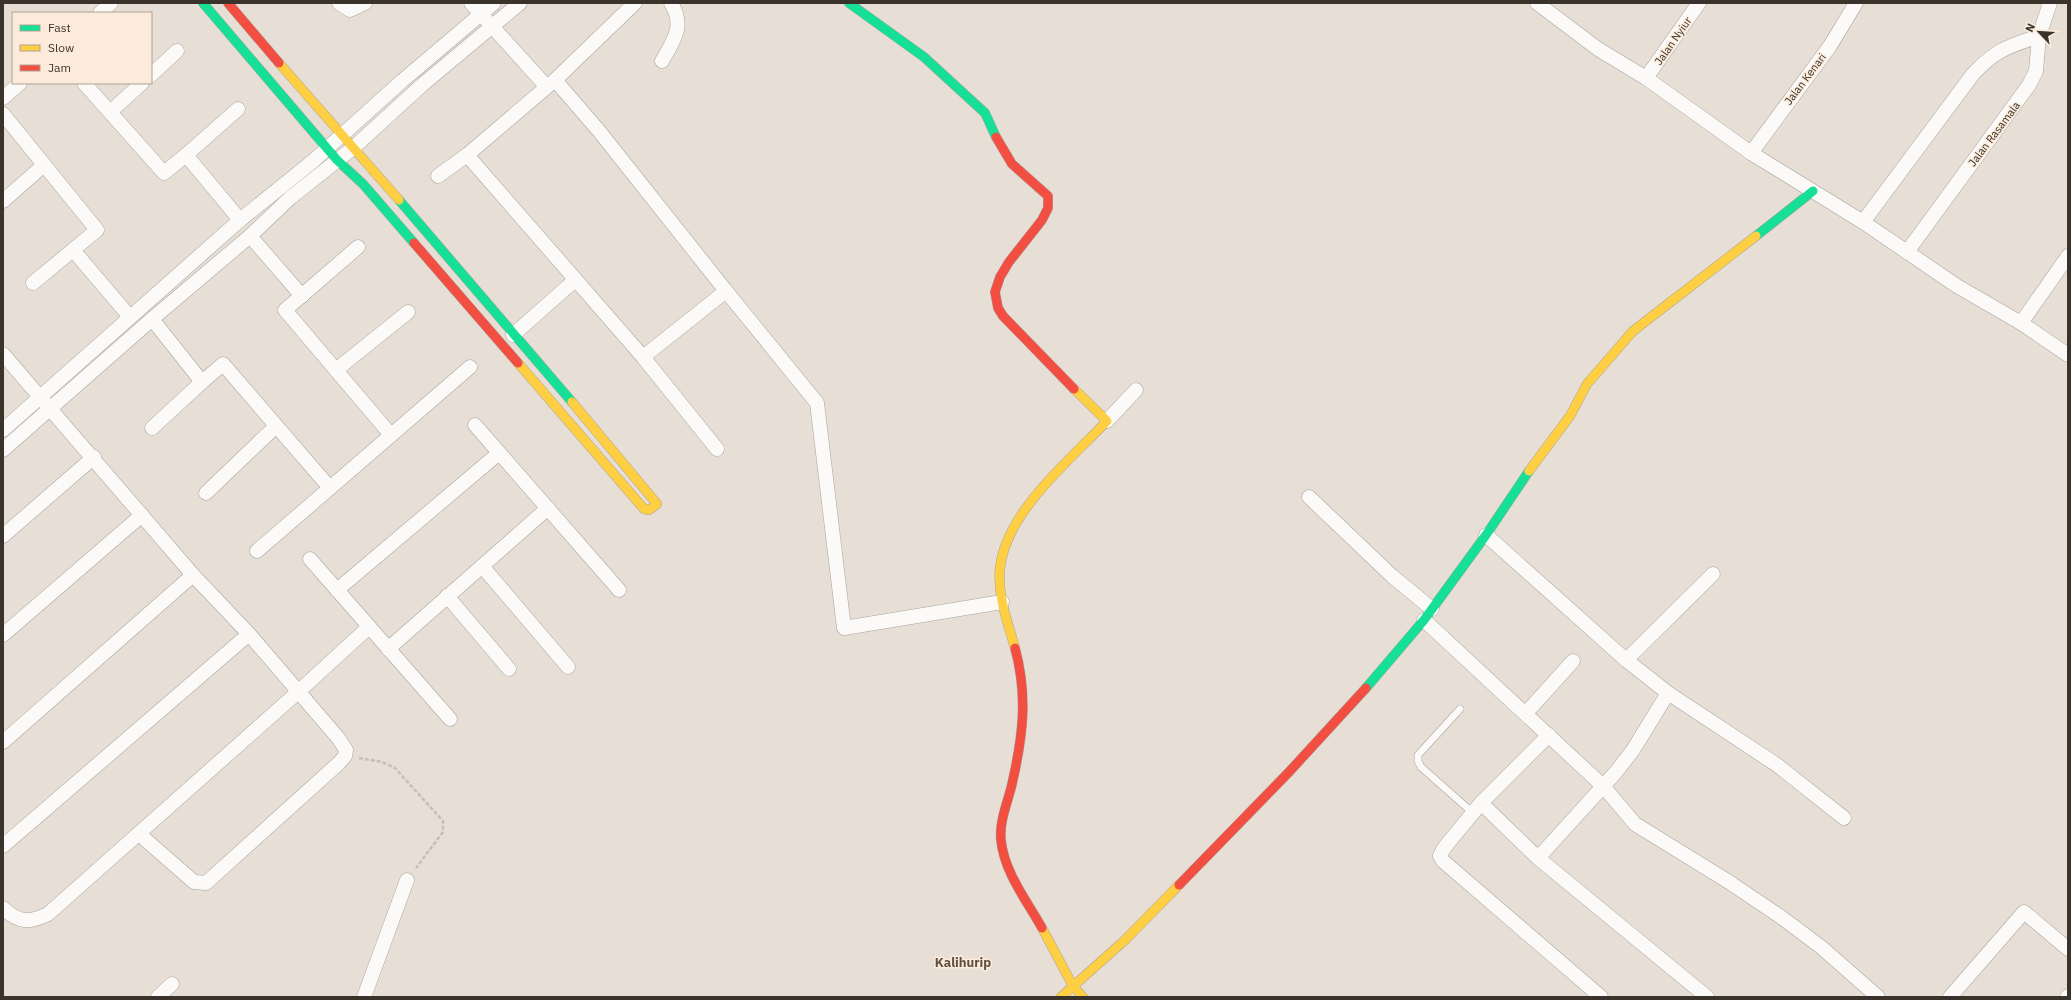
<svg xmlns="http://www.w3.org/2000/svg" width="2071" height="1000" viewBox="0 0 2071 1000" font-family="'IBM Plex Sans',sans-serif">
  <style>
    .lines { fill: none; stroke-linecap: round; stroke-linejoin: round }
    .lane-casing { stroke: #aaa39c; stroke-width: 8 }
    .street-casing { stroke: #aaa39c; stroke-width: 15 }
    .fast-casing { stroke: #aaa39c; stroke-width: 10 }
    .slow-casing { stroke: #aaa39c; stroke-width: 10 }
    .jam-casing { stroke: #aaa39c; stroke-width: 10 }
    .path { stroke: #c3c0bc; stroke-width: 2.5; stroke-dasharray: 4 2; stroke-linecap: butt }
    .lane { stroke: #fbfaf9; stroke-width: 7 }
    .street { stroke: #fbfaf9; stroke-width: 14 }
    .fast { stroke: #16e098; stroke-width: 9 }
    .slow { stroke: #ffcf43; stroke-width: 9 }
    .jam { stroke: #f24e42; stroke-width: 9 }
    .labels { text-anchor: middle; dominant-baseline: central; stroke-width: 3; stroke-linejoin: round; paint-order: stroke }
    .street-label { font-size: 11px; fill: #39332c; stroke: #fcebdb }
    .quarter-label { font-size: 13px; font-weight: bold; fill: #5d4f42; stroke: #fcebdb }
  </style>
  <rect width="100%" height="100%" fill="#e7ded5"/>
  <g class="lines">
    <defs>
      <polyline id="lane" points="1460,709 1418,755 1418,761 1421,767 1473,813"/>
      <g id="street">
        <polyline points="339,3 350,10 365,3"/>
        <polyline points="471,3 546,86"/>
        <polyline points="635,3 555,80 467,155 643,357 717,449"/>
        <polyline points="1537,3 1598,49 1646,78 1751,153 1863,222 1957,286 2021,323 2068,355"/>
        <polyline points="100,13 111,3"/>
        <path d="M662,61c12,-21 23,-35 9,-58"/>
        <polyline points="151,75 177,51"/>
        <polyline points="1646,78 1699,3"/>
        <polyline points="555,80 599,131 726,291 643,357"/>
        <polyline points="84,83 164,173 186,155 240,220"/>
        <polyline points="3,98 20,83"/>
        <polyline points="110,112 142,83"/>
        <polyline points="3,114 97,230 33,283"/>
        <polyline points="1751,153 1830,46 1856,3"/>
        <polyline points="186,155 238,109"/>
        <polyline points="438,176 467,155"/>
        <polyline points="3,201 44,165"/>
        <path d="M1863,222l110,-148c24,-25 34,-27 66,-38"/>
        <polyline points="250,236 302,296"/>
        <polyline points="358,247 285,310 391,435"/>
        <polyline points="73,250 130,317"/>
        <polyline points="1907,252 2029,85 2036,71 2039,36 2050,3"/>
        <polyline points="726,291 817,403 844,628 1002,602"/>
        <polyline points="152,319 202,382 223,364 330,488"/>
        <polyline points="2021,323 2068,256"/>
        <polyline points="513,335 575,280"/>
        <polyline points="3,354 193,575 249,634 339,739 346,750 345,756 339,763 206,883 194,882 139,834"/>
        <polyline points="336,370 408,312"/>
        <polyline points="1107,421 1136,390"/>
        <polyline points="475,425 619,590"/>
        <polyline points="152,428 202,382"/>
        <polyline points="3,430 240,220 312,162 402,81 494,3"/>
        <polyline points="3,450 152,319 250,236 290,198 353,148 422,85 520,3"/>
        <polyline points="206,493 276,426"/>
        <polyline points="1309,497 1392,576 1432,609"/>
        <polyline points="1486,535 1626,660 1668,693 1777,765 1844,818"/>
        <polyline points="3,536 94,457"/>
        <polyline points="257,551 470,367"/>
        <polyline points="310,559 450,719"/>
        <polyline points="482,566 568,667"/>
        <polyline points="337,590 499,453"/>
        <polyline points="447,596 509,669"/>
        <polyline points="1424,620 1603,786 1635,824 1729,882 1781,917 1821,947 1878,997"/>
        <polyline points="3,635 142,515"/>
        <polyline points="388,649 548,508"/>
        <polyline points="1626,660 1713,574"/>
        <polyline points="1526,713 1573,661"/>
        <polyline points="1549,735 1481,803 1444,848 1440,856 1443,861 1601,997"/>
        <polyline points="3,742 193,575"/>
        <polyline points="1481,803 1538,858 1707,997"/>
        <polyline points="3,846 249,634"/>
        <polyline points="1538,858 1616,772 1633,750 1668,693"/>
        <path d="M3,908c15,15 27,15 45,6l250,-222 71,-65"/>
        <polyline points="158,997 172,984"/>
        <polyline points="364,997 407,880"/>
        <polyline points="1950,997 2024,912 2068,949"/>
        <polyline points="2067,997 2068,996"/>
      </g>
      <g id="fast">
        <polyline points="203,3 337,160 363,184 414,243"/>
        <polyline points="849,3 924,57 985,113 996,137"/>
        <polyline points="399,200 572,402"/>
        <polyline points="1756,236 1813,191"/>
        <polyline points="1366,688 1424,620 1486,535 1529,471"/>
      </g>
      <g id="slow">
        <polyline points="279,63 399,200"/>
        <polyline points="518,363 644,509 649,510 657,504 572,402"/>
        <polyline points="1529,471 1570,416 1587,384 1633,331 1756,236"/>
        <path d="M1015,648c-7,-25 -18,-53 -15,-80 6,-56 70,-108 107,-147l-33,-32"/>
        <polyline points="1042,928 1073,986 1083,997"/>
        <polyline points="1061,997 1125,940 1179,885"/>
      </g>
      <g id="jam">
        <polyline points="228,3 279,63"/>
        <polyline points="996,137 1012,164 1048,196 1048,208 1042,220 1009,262 1000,277 995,292 998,308 1003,316 1074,389"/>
        <polyline points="414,243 518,363"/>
        <path d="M1015,648c13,48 8,88 -3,136 -4,18 -13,37 -11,56 3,32 26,61 41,88"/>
        <polyline points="1179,885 1289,772 1366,688"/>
      </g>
    </defs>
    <use href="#lane" class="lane-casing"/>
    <use href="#street" class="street-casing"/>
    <use href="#fast" class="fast-casing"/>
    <use href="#slow" class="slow-casing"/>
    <use href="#jam" class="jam-casing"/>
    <polyline class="path" points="359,758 382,762 395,768 443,821 443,832 416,868"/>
    <use href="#lane" class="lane"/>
    <use href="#street" class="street"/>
    <use href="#fast" class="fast"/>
    <use href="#slow" class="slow"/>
    <use href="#jam" class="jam"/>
  </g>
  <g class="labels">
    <g class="street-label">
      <text transform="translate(1673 41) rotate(-55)">Jalan Nyiur</text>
      <text transform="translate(1805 79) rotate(-53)">Jalan Kenari</text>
      <text transform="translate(1994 134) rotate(-53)">Jalan Rasamala</text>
    </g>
    <g class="quarter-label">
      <text x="963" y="962">Kalihurip</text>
    </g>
  </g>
  <rect width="2071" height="1000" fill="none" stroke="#39332c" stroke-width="8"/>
  <rect x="12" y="12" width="140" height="72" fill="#fcebdb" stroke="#aea195"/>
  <rect x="20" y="25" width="20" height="6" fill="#16e098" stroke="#aea195"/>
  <text x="48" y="32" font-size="12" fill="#39332c">Fast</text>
  <rect x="20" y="45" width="20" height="6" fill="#ffcf43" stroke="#aea195"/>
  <text x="48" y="52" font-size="12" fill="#39332c">Slow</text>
  <rect x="20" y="65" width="20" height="6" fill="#f24e42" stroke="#aea195"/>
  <text x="48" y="72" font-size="12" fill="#39332c">Jam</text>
  <g transform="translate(2039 32) rotate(295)" stroke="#fcebdb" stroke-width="3" paint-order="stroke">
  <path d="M0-3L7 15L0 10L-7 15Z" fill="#39332c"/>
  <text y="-6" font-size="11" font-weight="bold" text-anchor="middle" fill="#39332c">N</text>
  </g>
</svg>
